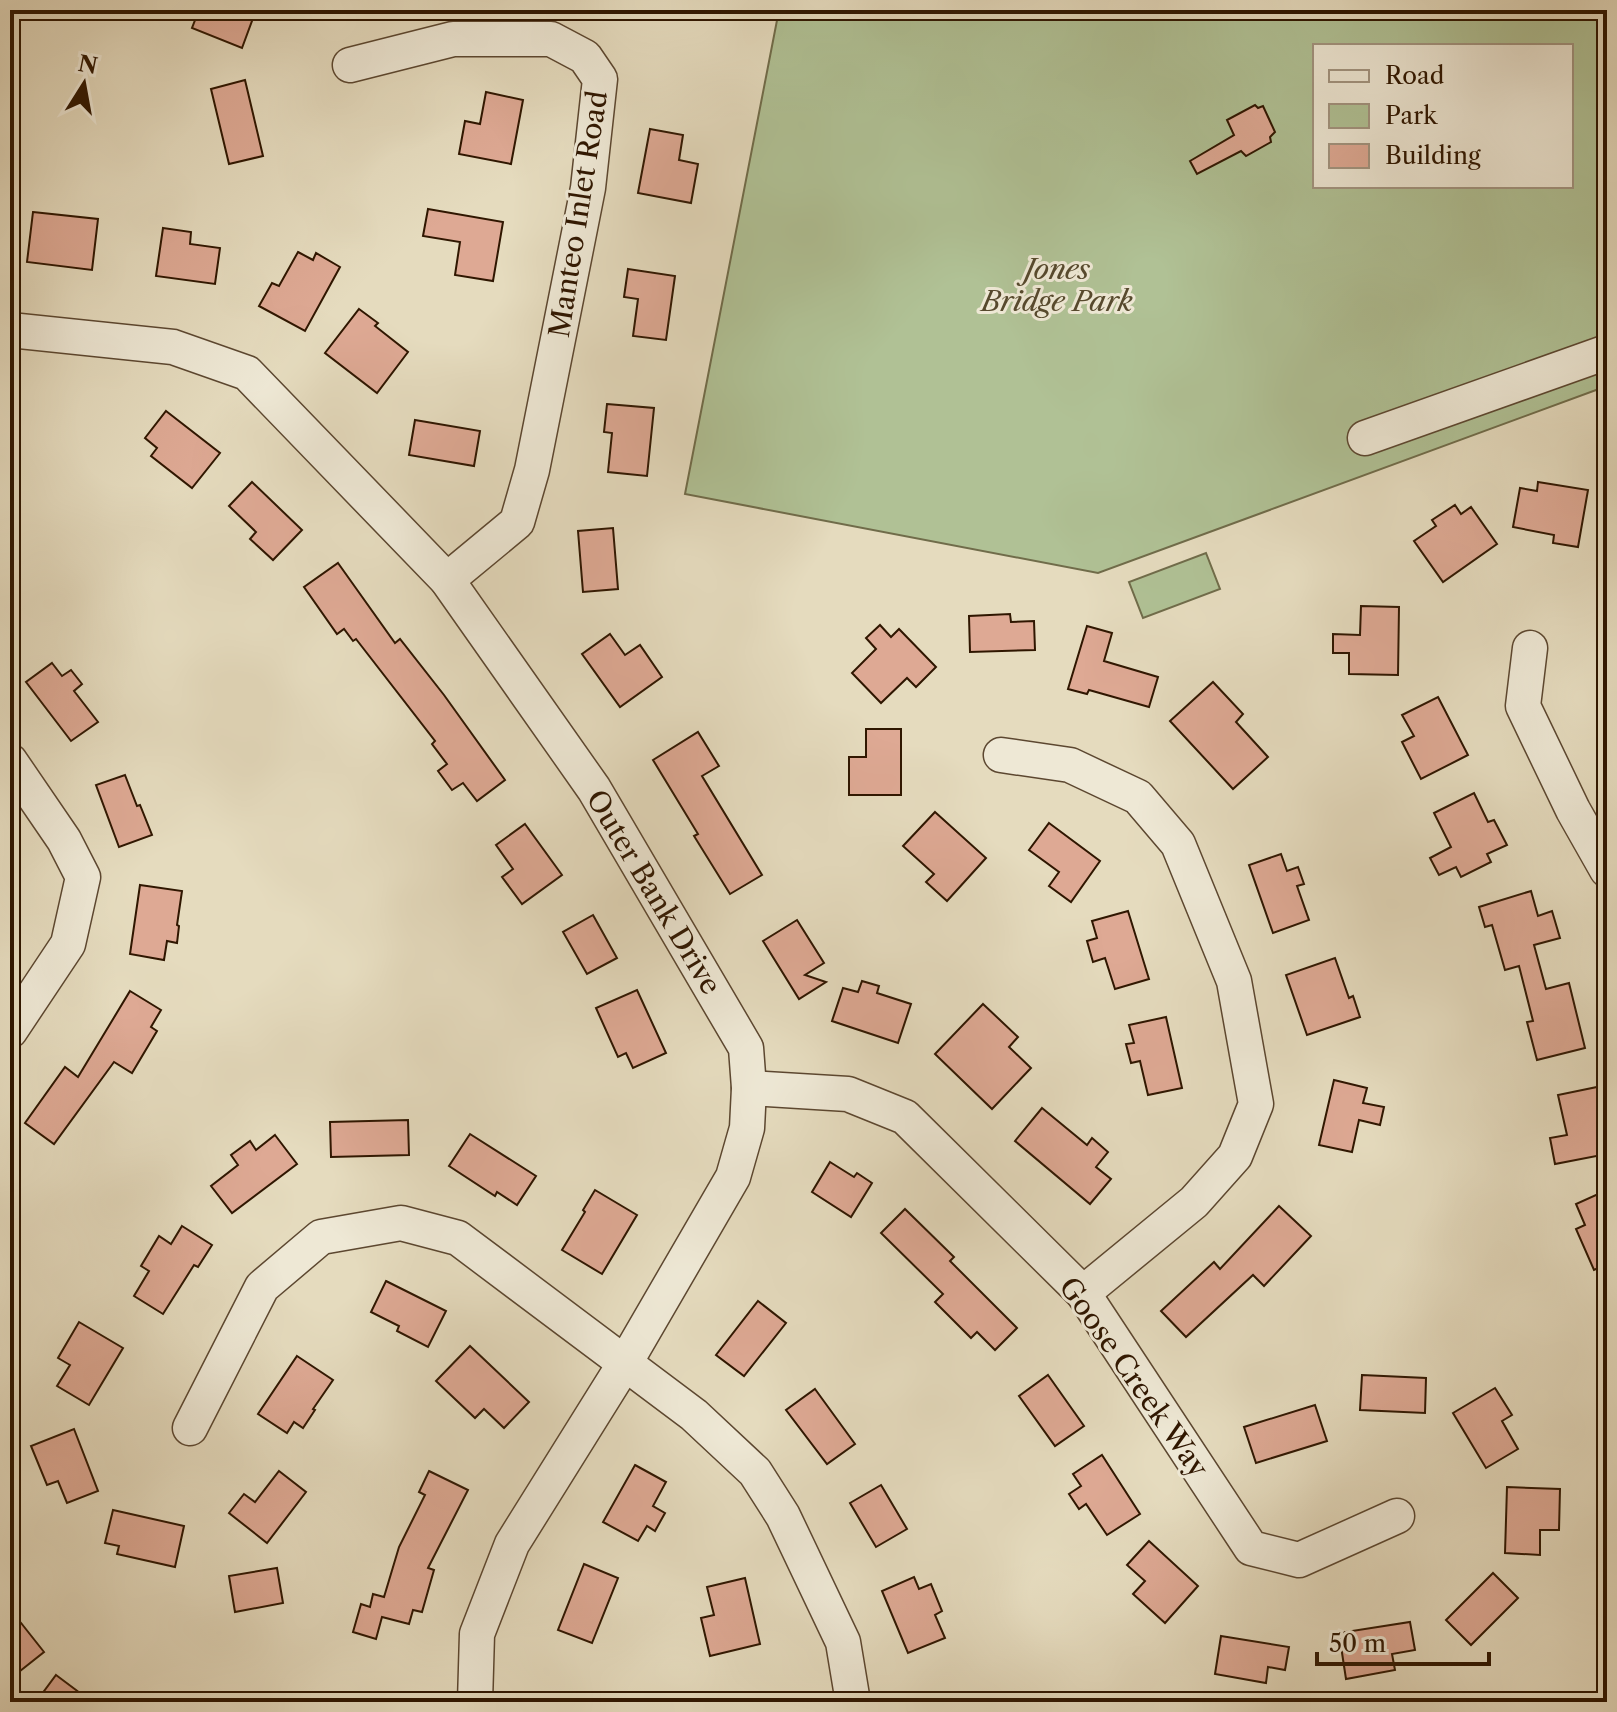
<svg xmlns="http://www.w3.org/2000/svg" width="1617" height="1712" viewBox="0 0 1617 1712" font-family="'Libre Caslon Text',serif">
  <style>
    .green { fill: #b0c195; stroke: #706c4a; stroke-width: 2; fill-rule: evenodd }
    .building { fill: #dea994; stroke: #2f1600; stroke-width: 2 }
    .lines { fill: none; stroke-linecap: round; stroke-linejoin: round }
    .minor-casing { stroke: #5c4730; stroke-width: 37 }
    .minor { stroke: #eee8d5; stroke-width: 34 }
    .labels { text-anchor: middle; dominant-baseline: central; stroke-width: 6; stroke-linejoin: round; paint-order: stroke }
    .street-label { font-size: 28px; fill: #2f1600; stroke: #eee8d5 }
    .park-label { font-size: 28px; font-style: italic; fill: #56492d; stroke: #eee8d5 }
  </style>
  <rect width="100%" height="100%" fill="#e5dbbe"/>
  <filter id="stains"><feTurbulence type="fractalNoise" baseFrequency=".0025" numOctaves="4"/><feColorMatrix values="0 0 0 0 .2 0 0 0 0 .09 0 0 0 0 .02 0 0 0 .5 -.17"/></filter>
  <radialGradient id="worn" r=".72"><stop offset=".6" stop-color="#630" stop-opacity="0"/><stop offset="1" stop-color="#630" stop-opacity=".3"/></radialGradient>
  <g class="green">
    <path d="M779,10h828v376l-509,187 -413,-79zM1315,46h256v140h-256z"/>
    <polygon points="1206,553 1220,589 1143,618 1129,582"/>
  </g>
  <g class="building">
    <polygon points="199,10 256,10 242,48 192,28"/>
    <polygon points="245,80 263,156 229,164 211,89"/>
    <polygon points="486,92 523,100 511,164 459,154 465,121 480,124"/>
    <polygon points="1255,105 1258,108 1263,106 1275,132 1270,137 1271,142 1246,156 1241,151 1197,174 1190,161 1234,135 1227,120"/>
    <polygon points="650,129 683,135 679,160 698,164 691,203 638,193"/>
    <polygon points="428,209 503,222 493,281 455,275 460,242 423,236"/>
    <polygon points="33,212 98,219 92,270 27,262"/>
    <polygon points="163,228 191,232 190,244 220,248 215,284 156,276"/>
    <polygon points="298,252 313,260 316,253 340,267 305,331 259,306 272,283 279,286"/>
    <polygon points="628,269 675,276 666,340 633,336 638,299 624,297"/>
    <polygon points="359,309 378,323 375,326 408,352 377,393 325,353"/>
    <polygon points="607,404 654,408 647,476 608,472 612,433 604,432"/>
    <polygon points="166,411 220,453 192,488 151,456 157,448 145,438"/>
    <polygon points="415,420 480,431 474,466 409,455"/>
    <polygon points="252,482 302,530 273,560 250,539 256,532 229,506"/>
    <polygon points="1538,482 1588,490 1578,547 1553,543 1554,535 1513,527 1520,488 1537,491"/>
    <polygon points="1455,505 1461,514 1471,507 1497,544 1443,582 1414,541 1436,526 1432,520"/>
    <polygon points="613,528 618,589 583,592 578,531"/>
    <polygon points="338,563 395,643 400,639 444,695 505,780 477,801 463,783 452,790 438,771 447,764 432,744 435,741 356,639 353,641 344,629 337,634 304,587"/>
    <polygon points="1361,606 1399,607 1398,675 1349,674 1349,653 1333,653 1333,634 1360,635"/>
    <polygon points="1010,614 1011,622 1034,621 1035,650 970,652 969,616"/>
    <polygon points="880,625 891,637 899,629 936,667 916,687 907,678 881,703 852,673 876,649 866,638"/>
    <polygon points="1087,626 1112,633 1104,661 1158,677 1149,707 1089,690 1087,694 1068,689"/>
    <polygon points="610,634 625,655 640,645 662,677 620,707 582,654"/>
    <polygon points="52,663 62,676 71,670 82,684 74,691 98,722 71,741 26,682"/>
    <polygon points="1213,682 1243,714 1236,722 1268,757 1233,789 1170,721"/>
    <polygon points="1438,697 1468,755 1421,779 1402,742 1414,736 1402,715"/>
    <polygon points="866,729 901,729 901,795 849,795 849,757 866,757"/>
    <polygon points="698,732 719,766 702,776 762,875 730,894 694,836 698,834 653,760"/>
    <polygon points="125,775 137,806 140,805 152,835 119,847 96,785"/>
    <polygon points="1474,793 1488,822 1494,820 1507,845 1487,854 1491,862 1461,877 1456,867 1439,875 1430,858 1451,847 1434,813"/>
    <polygon points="935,812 986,858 947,901 926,882 934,874 903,846"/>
    <polygon points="1049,823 1100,861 1071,902 1049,886 1059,872 1029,850"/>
    <polygon points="525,824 562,875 522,904 502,877 513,869 496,845"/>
    <polygon points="1281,854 1287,871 1298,867 1304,884 1297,886 1309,920 1273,933 1249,865"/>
    <polygon points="140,885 182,891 177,925 179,926 177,943 167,941 164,960 130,954"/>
    <polygon points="1531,891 1538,916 1552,911 1560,938 1534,945 1546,989 1569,983 1585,1048 1537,1060 1527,1022 1533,1021 1519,966 1505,970 1492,925 1485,927 1479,907"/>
    <polygon points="1128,911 1149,979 1115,989 1105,958 1093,962 1087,941 1097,938 1092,921"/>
    <polygon points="593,915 617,958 587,974 563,932"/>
    <polygon points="797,920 824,963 805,975 826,982 799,999 763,941"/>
    <polygon points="1335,958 1349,998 1353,996 1360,1017 1307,1035 1286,975"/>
    <polygon points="862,981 879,986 877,993 911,1004 898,1043 832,1021 843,988 858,992"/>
    <polygon points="637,990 666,1053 633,1068 626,1053 618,1057 596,1008"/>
    <polygon points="130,991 161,1010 151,1027 157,1031 132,1073 114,1062 54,1144 25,1123 65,1067 78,1077"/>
    <polygon points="983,1004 1018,1037 1009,1047 1031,1068 992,1109 935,1054"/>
    <polygon points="1166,1017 1182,1088 1148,1095 1140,1061 1131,1063 1126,1044 1134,1043 1129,1025"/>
    <polygon points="1334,1080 1367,1088 1363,1103 1384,1107 1380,1125 1359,1120 1352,1152 1319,1145"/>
    <polygon points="1597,1087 1607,1136 1607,1154 1555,1164 1550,1138 1567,1135 1558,1095"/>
    <polygon points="1042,1108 1087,1145 1092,1138 1108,1152 1096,1167 1111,1179 1090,1204 1015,1141"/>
    <polygon points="408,1120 409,1155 331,1157 330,1122"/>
    <polygon points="470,1134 536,1176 517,1205 497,1192 495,1196 449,1166"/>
    <polygon points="275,1135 297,1164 232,1213 211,1186 238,1165 231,1155 250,1141 256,1150"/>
    <polygon points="830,1162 854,1177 857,1173 872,1183 851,1217 812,1192"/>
    <polygon points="595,1190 637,1215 602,1274 562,1250 585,1212 583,1210"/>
    <polygon points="1607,1190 1607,1264 1594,1270 1576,1229 1585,1225 1576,1204"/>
    <polygon points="1279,1206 1311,1236 1264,1286 1253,1275 1186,1337 1161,1311 1214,1262 1220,1269"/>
    <polygon points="905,1209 954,1257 950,1261 1017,1328 995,1350 977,1332 971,1338 935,1302 943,1294 881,1233"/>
    <polygon points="182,1226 212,1245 198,1267 194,1265 163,1314 134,1296 149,1271 141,1266 159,1236 171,1244"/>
    <polygon points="386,1281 446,1311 428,1347 397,1331 399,1326 371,1312"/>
    <polygon points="758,1301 786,1323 744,1376 716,1355"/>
    <polygon points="79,1322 123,1348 89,1405 57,1386 70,1365 58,1358"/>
    <polygon points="470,1346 529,1402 504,1428 484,1409 475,1418 436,1381"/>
    <polygon points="297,1356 333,1380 313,1409 315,1410 303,1428 294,1422 287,1433 258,1414"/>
    <polygon points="1048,1375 1084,1426 1055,1446 1019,1396"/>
    <polygon points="1362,1375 1426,1378 1425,1413 1360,1410"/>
    <polygon points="1495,1388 1512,1415 1502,1421 1518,1449 1486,1468 1453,1413"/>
    <polygon points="815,1389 855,1444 827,1464 786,1410"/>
    <polygon points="1315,1405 1327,1441 1256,1463 1244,1427"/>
    <polygon points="74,1429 98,1491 67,1503 58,1481 47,1485 31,1446"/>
    <polygon points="1102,1455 1140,1514 1107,1535 1086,1504 1079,1509 1069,1494 1081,1486 1073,1474"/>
    <polygon points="635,1465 666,1482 653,1506 665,1513 655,1531 647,1526 638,1541 603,1522"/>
    <polygon points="279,1471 306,1492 267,1543 229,1513 244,1494 255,1502"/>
    <polygon points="429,1471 468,1490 428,1568 434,1570 422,1612 413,1610 409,1624 382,1617 376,1639 353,1632 361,1604 370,1607 373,1594 384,1597 399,1547 425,1495 419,1492"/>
    <polygon points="881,1485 907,1529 876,1547 850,1503"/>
    <polygon points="1507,1487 1560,1489 1559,1530 1540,1530 1540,1555 1505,1553"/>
    <polygon points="113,1510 184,1526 175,1567 117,1554 119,1546 105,1543"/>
    <polygon points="1149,1541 1198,1586 1165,1623 1133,1594 1145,1581 1127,1565"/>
    <polygon points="584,1564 618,1578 592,1643 558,1630"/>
    <polygon points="277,1568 283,1603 235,1612 229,1576"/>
    <polygon points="1493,1573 1518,1598 1471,1645 1446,1620"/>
    <polygon points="914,1577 919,1589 931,1584 942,1611 935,1615 945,1638 908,1653 882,1591"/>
    <polygon points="745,1578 760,1644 710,1656 701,1618 714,1615 707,1587"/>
    <polygon points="10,1609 44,1652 10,1679"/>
    <polygon points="1410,1622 1415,1650 1392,1654 1395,1670 1346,1679 1339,1633"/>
    <polygon points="1221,1636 1289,1647 1285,1670 1268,1667 1266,1683 1215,1674"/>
    <polygon points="56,1675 92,1702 36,1702"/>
  </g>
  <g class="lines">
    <defs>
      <g id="minor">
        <polyline points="350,65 453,39 551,39 585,57 600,79 588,188 532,470 517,522 447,580"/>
        <polyline points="10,330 173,347 247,373 447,580 594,789 746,1048 749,1088 747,1128 733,1177 625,1363 512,1544 477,1634 475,1702"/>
        <polyline points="1365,438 1607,352"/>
        <polyline points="1530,648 1523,706 1573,810 1607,870"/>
        <polyline points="1001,755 1070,765 1138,797 1178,844 1234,981 1256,1104 1235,1156 1194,1202 1083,1293"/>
        <polyline points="10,761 64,840 83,877 68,944 10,1031"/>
        <polyline points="749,1088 848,1094 905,1117 1083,1293 1251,1548 1299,1560 1397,1516"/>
        <polyline points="190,1428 262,1287 321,1237 401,1223 458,1238 694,1415 755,1472 783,1516 843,1642 853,1702"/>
      </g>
    </defs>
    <use href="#minor" class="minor-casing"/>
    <use href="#minor" class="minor"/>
  </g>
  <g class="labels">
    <g class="street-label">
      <text transform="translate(578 214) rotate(-81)">Manteo Inlet Road</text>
      <text transform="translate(654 892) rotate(59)">Outer Bank Drive</text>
      <text transform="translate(1134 1377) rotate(55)">Goose Creek Way</text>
    </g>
    <g class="park-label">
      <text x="1057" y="269">Jones<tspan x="1057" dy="32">Bridge Park</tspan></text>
    </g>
  </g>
  <rect width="1617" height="1712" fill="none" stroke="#e5dbbe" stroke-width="40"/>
  <rect x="12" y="12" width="1593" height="1688" fill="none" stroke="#2f1600" stroke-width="4"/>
  <rect x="20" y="20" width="1577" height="1672" fill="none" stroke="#2f1600" stroke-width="2"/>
  <rect x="1313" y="44" width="260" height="144" fill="#eee8d5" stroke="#a29480" stroke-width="2"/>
  <rect x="1329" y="70" width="40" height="12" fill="#eee8d5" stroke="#a29480" stroke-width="2"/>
  <text x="1385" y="84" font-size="24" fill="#2f1600">Road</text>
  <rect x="1329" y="104" width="40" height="24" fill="#b0c195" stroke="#a29480" stroke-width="2"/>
  <text x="1385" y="124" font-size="24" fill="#2f1600">Park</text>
  <rect x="1329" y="144" width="40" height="24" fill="#dea994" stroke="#a29480" stroke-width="2"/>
  <text x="1385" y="164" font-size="24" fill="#2f1600">Building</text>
  <g transform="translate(84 84) rotate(11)" stroke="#eee8d5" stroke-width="6" paint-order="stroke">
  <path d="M0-6L14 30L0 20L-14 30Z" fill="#2f1600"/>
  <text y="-12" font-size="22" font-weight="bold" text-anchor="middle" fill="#2f1600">N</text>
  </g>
  <path d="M1317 1652v12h172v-12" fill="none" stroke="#2f1600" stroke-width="4"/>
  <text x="1329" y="1652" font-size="24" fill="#2f1600" stroke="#eee8d5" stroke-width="6" paint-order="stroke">50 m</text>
  <rect width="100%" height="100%" filter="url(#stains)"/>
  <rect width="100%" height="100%" fill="url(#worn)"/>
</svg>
